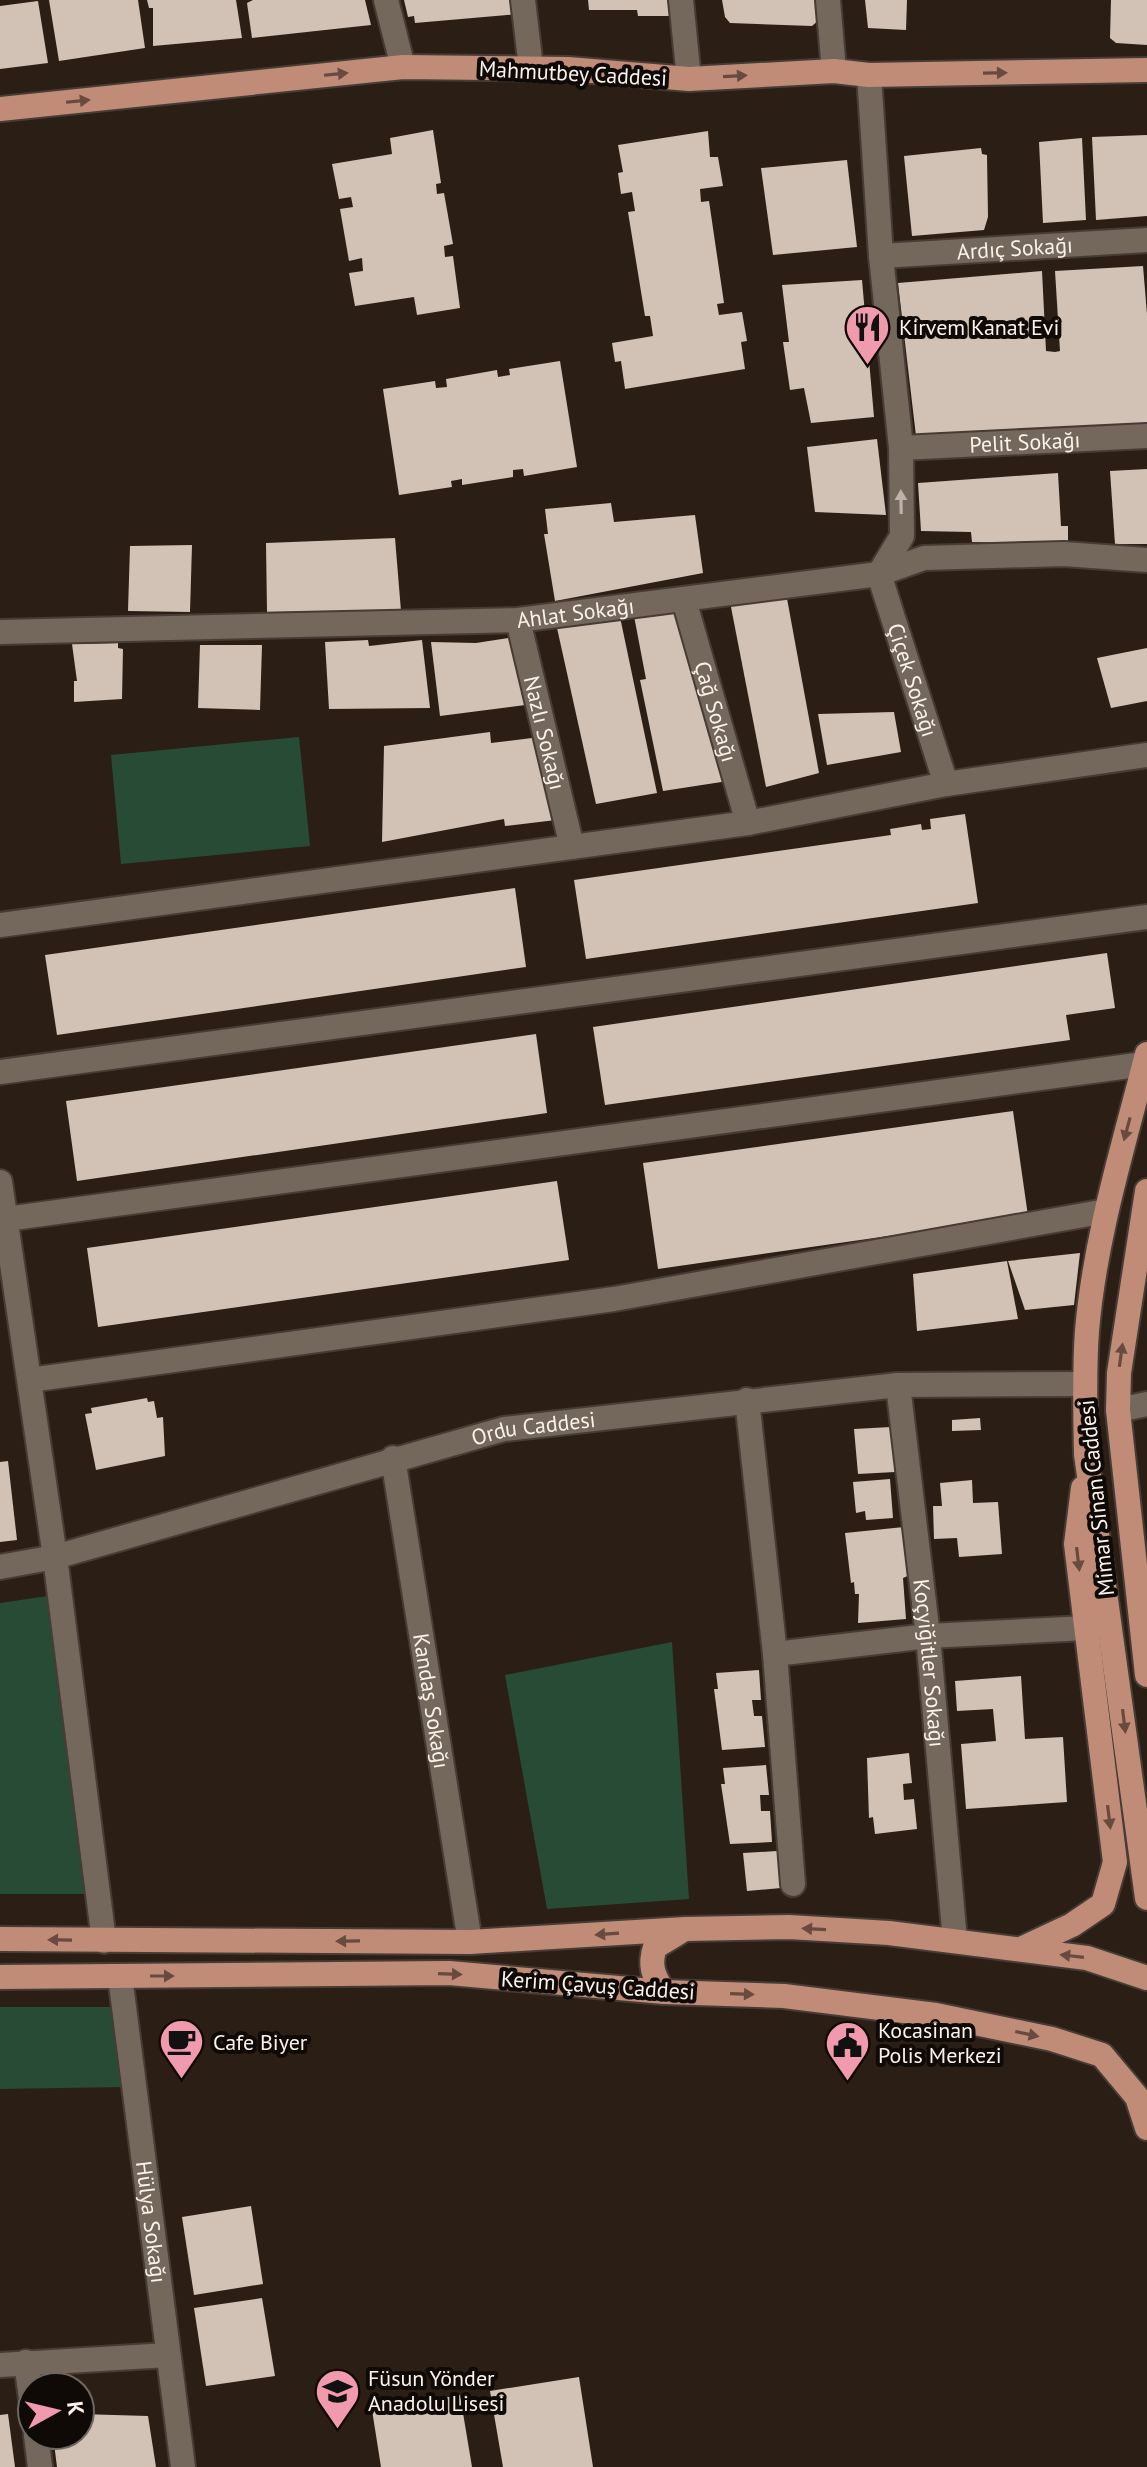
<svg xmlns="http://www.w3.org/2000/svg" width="1147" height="2467" viewBox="0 0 1147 2467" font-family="'PT Sans',sans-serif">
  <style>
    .green { fill: #284b36 }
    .building { fill: #d1c2b5 }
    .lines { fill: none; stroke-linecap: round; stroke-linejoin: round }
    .minor-casing { stroke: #463c35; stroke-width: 28 }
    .major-casing { stroke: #463c35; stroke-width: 28 }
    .minor { stroke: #74675b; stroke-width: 24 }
    .major { stroke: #c08b77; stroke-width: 24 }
    .oneway { fill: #684a3e }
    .oneway2 { fill: #beb3aa }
    .labels { text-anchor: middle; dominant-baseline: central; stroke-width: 8; stroke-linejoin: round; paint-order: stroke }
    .street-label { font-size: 22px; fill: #faf2eb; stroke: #0f0a06 }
    .poi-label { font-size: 22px; fill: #faf2eb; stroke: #0f0a06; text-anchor: start }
  </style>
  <rect width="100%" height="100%" fill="#2b1f15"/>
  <g class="green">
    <polygon points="299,737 310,846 121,864 111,755"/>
    <polygon points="48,1596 88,1850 85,1894 0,1894 0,1603"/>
    <polygon points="672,1642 689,1899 547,1909 505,1675"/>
    <polygon points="0,2007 114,2007 122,2087 0,2089"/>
  </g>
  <g class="building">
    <polygon points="49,0 138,0 145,48 59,61"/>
    <polygon points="147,0 236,0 242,38 153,46 153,8 149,8"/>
    <polygon points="253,0 365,0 371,25 252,38 247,3"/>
    <polygon points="404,0 524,0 519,14 415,23 414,16 408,17"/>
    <polygon points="588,0 680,0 682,16 638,16 637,10 589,10"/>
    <polygon points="722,0 817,0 819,20 812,26 730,23 725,17"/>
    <polygon points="865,0 907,0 906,30 868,28"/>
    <polygon points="1111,0 1147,0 1147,45 1116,43 1110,38"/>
    <polygon points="38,1 48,63 0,69 0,6"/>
    <polygon points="433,130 441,183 436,184 437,194 444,193 453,244 444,246 445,257 453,256 460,308 417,315 414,297 355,306 349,273 363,271 362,258 349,261 340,209 353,207 351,197 339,199 332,164 392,154 390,138"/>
    <polygon points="708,131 710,157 718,157 723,186 700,189 701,202 709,201 724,303 717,304 719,315 742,312 747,341 741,342 745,369 625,389 621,361 615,362 612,343 653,336 650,316 645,316 628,212 635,211 632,192 621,194 618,173 623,172 618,145"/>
    <polygon points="1147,135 1147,216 1096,220 1092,137"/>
    <polygon points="1082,138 1086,220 1043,223 1039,142"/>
    <polygon points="981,148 982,154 987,155 988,217 984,230 912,236 904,156"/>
    <polygon points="847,160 857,247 773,255 761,168"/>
    <polygon points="1143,266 1147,314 1147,423 916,436 898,283 1042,271 1046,351 1055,352 1060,351 1055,271"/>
    <polygon points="862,280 874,417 811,423 804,388 790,390 783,342 789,342 782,285"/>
    <polygon points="560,361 577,467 524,476 523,469 513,470 513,477 462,485 462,479 451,481 452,487 399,495 383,389 435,381 436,388 447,387 446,379 497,370 498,377 510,375 509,369"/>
    <polygon points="877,439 886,515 815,512 807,447"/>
    <polygon points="1147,469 1147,544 1115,544 1110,471"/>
    <polygon points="1058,473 1061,526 1068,526 1068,544 972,542 971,532 921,531 918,483"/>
    <polygon points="611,503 614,522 695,515 703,573 555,601 544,534 548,534 545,509"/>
    <polygon points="395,538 401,611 267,612 266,543"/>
    <polygon points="192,545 190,612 128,611 130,546"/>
    <polygon points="786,593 819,773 766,787 730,602"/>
    <polygon points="691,607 728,781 663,791 640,680 646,679 634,616"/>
    <polygon points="620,617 657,793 596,804 557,628"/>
    <polygon points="521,636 533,704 440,716 431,642 476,643"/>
    <polygon points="368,640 369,646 422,640 430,708 329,709 325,642"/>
    <polygon points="118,643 118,648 123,649 122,699 74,702 74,681 77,681 72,644"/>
    <polygon points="200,645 262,645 260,710 198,708"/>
    <polygon points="1147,648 1147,701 1111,708 1097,658"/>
    <polygon points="894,712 901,752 827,765 818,714"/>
    <polygon points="490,732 491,743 540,737 556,820 505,826 504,819 382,842 384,746"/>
    <polygon points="965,814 978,903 586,959 574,880 891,835 890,829 921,824 922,830 931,829 930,819"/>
    <polygon points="515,888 526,967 57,1035 45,955"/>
    <polygon points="1107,953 1115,1008 1066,1015 1070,1040 605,1105 593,1027"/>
    <polygon points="536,1034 547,1113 77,1181 66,1101"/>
    <polygon points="1013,1111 1028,1216 658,1269 643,1163"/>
    <polygon points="557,1181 569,1260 98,1327 87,1248"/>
    <polygon points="1080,1253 1074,1305 1025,1310 1008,1261"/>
    <polygon points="1007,1261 1018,1319 917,1331 913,1274"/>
    <polygon points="147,1398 148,1402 154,1401 157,1418 163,1417 165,1456 96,1470 85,1414 92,1413 91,1408"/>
    <polygon points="980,1418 981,1430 952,1431 952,1420"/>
    <polygon points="891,1427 895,1472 858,1474 854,1429"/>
    <polygon points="8,1461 17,1540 0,1542 0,1462"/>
    <polygon points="890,1479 893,1518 866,1520 865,1511 856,1513 853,1482"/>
    <polygon points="972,1480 973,1503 998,1502 1002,1554 959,1557 957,1538 934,1539 933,1506 942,1506 940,1483"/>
    <polygon points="904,1527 910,1575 903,1578 906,1619 858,1623 859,1594 855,1594 854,1582 851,1583 845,1533"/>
    <polygon points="759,1670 761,1700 752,1700 754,1716 762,1716 765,1747 722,1750 714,1689 718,1689 716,1673"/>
    <polygon points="1021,1676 1025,1739 1063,1737 1067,1802 966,1809 961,1744 996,1741 993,1709 957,1711 955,1681"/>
    <polygon points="909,1753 912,1783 903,1784 904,1800 914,1799 917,1829 875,1834 873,1817 869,1818 867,1758"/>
    <polygon points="766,1765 769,1795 760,1795 761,1811 770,1811 772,1842 730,1844 721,1784 725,1784 723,1768"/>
    <polygon points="777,1851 781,1888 747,1891 743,1853"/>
    <polygon points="251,2206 263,2284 194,2295 182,2217"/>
    <polygon points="262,2298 275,2376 206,2386 194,2308"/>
    <polygon points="579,2377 593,2467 503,2467 490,2391"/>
    <polygon points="460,2395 472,2467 381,2467 372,2410"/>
    <polygon points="8,2414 15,2467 0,2467 0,2415"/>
    <polygon points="80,2414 148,2416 156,2467 57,2467 53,2435 80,2435"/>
  </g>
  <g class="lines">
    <defs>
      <g id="minor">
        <polyline points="386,0 403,67"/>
        <polyline points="523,0 531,68"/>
        <polyline points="681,0 689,79"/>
        <polyline points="828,0 834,71"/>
        <path id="s1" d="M869,75l12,181 20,192 1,88 -23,38 67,210"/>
        <path id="s2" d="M881,256l266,-16"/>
        <path id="s3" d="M901,448l246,-12"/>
        <path id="s4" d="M684,600l64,223"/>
        <path id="s5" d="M518,620l54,227"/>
        <path id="s6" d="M0,632l518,-12 361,-46 45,-16 140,-4 83,6"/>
        <polyline points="0,925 748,823 946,784 1147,755"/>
        <polyline points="0,1072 1147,917"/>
        <polyline points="0,1182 55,1557 104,1941"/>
        <polyline points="6,1219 1144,1064"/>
        <polyline points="30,1380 614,1299 1106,1211"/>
        <path id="s7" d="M898,1385l30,251 27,305"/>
        <polyline points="747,1400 775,1654 793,1884"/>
        <polyline points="1118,1410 1147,1404"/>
        <path id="s8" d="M393,1458l77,484"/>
        <path id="s9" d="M0,1567l55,-10 449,-128 394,-44 186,-1"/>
        <polyline points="775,1654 928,1636 1086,1628"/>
        <path id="s10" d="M120,1976l63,491"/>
        <polyline points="26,2362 32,2406"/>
        <polyline points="0,2365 168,2355"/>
        <polyline points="36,2435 40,2467"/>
      </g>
      <g id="major">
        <polyline points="0,109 403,67 568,69 689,79 834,71 869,75 1147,70"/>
        <path d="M1147,1054c-23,91 -52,182 -60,277 -3,41 -2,81 -1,123l61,444"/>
        <polyline points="1147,1191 1119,1373 1118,1410 1147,1675"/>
        <polyline points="0,1939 470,1942 685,1929 789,1927 889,1933 1087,1958 1147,1978"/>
        <polyline points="1021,1949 1072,1925 1103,1904 1115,1862 1076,1544 1083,1488"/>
        <polyline points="0,1977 449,1973 664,1992 784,1996 936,2015 1052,2039 1102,2055 1137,2097 1147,2128"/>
        <path d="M664,1992c-11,-16 -15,-27 -9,-45l28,-17"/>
      </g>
    </defs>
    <use href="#minor" class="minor-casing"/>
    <use href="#major" class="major-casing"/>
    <use href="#minor" class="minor"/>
    <use href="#major" class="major"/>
  </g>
  <defs><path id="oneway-solid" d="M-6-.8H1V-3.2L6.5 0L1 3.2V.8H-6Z" transform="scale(2)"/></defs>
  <g class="oneway">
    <use href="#oneway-solid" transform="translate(995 73) rotate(-1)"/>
    <use href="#oneway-solid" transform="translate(336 74) rotate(-6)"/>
    <use href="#oneway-solid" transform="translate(735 76) rotate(-3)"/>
    <use href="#oneway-solid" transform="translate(78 101) rotate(-6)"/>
    <use href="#oneway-solid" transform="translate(1127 1129) rotate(105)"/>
    <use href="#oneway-solid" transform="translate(1121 1355) rotate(-82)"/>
    <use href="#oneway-solid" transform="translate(1078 1559) rotate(83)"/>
    <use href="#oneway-solid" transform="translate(1124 1721) rotate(83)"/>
    <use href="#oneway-solid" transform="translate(1109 1817) rotate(83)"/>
    <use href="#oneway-solid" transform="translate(814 1929) rotate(-177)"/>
    <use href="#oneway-solid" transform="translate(607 1934) rotate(176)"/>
    <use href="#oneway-solid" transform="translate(60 1940) rotate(-179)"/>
    <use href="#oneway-solid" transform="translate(348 1941) rotate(179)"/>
    <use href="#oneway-solid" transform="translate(1072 1956) rotate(-173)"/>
    <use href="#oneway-solid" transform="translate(450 1974) rotate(2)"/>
    <use href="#oneway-solid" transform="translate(162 1976)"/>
    <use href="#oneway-solid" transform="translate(742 1994) rotate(2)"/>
    <use href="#oneway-solid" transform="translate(1027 2034) rotate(12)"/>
  </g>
  <use class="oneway2" href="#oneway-solid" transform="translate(901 502) rotate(-91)"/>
  <defs>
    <symbol id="restaurant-pin" viewBox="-11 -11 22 30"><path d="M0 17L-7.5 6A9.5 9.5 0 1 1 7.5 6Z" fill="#f29aad" stroke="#0f0a06"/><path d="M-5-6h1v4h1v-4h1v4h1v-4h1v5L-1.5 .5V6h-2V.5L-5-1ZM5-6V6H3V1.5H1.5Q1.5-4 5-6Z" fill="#111"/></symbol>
    <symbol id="cafe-pin" viewBox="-11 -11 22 30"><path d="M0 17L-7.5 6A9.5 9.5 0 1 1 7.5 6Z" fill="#f29aad" stroke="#0f0a06"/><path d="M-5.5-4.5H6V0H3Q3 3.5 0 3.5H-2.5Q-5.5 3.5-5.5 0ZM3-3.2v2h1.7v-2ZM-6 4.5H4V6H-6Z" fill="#111"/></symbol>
    <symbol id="civic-pin" viewBox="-11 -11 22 30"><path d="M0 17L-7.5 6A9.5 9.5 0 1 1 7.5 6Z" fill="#f29aad" stroke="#0f0a06"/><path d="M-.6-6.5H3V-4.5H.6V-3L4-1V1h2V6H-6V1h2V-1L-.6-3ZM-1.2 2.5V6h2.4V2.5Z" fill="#111"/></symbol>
    <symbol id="school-pin" viewBox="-11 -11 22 30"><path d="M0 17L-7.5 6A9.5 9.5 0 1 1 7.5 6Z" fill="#f29aad" stroke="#0f0a06"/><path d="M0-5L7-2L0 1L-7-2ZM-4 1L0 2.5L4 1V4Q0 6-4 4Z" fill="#111"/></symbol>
  </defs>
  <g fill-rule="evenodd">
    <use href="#restaurant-pin" x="842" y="302" width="51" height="69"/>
    <use href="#cafe-pin" x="156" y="2016" width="51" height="69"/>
    <use href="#civic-pin" x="822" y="2018" width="51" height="69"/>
    <use href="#school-pin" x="312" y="2366" width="51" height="69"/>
  </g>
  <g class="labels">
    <g class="street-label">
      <text transform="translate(573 73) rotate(3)">Mahmutbey Caddesi</text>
      <text stroke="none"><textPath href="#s2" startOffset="134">Ardıç Sokağı</textPath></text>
      <text stroke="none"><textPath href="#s3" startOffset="124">Pelit Sokağı</textPath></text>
      <text stroke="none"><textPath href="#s6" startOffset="576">Ahlat Sokağı</textPath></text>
      <text stroke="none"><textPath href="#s1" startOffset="618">Çiçek Sokağı</textPath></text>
      <text stroke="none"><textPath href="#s4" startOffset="116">Çağ Sokağı</textPath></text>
      <text stroke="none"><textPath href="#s5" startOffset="116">Nazlı Sokağı</textPath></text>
      <text stroke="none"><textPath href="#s9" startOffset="552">Ordu Caddesi</textPath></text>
      <text transform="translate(1096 1498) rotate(-96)">Mimar Sinan Caddesi</text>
      <text stroke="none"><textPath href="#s7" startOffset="280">Koçyiğitler Sokağı</textPath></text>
      <text stroke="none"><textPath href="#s8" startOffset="246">Kandaş Sokağı</textPath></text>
      <text transform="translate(598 1985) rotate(4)">Kerim Çavuş Caddesi</text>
      <text stroke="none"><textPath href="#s10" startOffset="248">Hülya Sokağı</textPath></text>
    </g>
    <g class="poi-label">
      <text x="899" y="327">Kirvem Kanat Evi</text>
      <text x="878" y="2030">Kocasinan<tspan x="878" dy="25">Polis Merkezi</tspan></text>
      <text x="213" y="2042">Cafe Biyer</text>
      <text x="368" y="2378">Füsun Yönder<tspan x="368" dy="25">Anadolu Lisesi</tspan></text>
    </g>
  </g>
  <g transform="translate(56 2411) rotate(82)"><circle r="38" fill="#0f0a06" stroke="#6d6762" stroke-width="2"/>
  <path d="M0-6L14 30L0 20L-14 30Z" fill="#f29aad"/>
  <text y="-12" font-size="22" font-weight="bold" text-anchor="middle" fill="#faf2eb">K</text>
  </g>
</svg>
